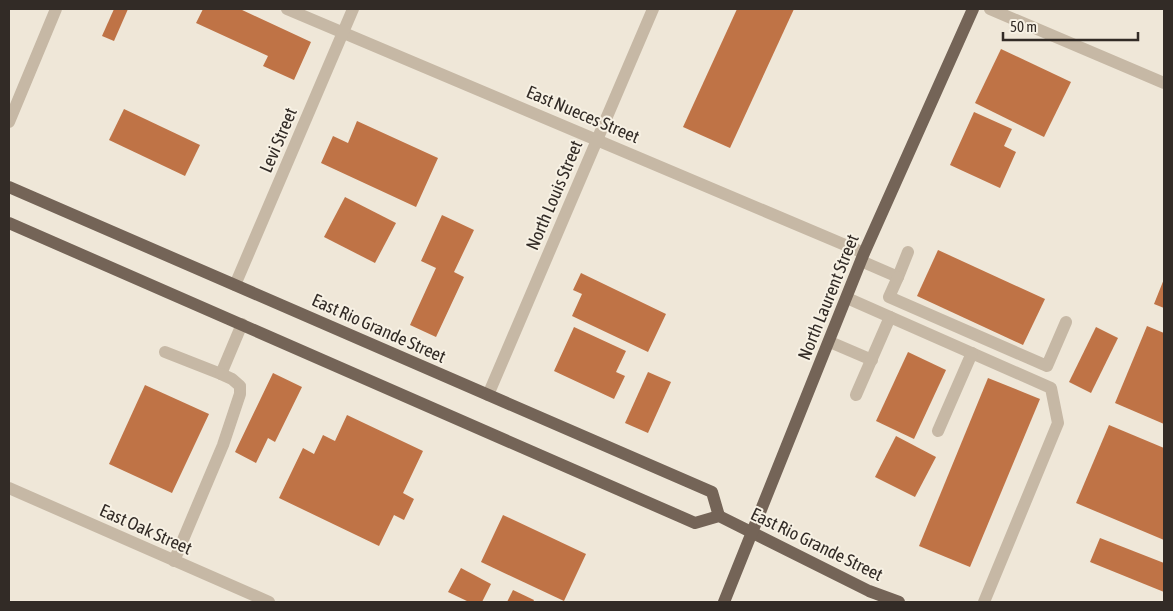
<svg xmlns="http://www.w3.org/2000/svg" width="1173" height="611" viewBox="0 0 1173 611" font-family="'Asap Condensed',sans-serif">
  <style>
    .building { fill: #bf7346 }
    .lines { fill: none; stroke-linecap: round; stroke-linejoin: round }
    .minor { stroke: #c6b8a5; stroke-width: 12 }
    .major { stroke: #746457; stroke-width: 12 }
    .labels { text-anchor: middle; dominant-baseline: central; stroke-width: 4; stroke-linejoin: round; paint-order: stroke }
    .street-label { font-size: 18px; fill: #322b26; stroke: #f7f1e4 }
  </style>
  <rect width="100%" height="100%" fill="#efe7d8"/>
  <g class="building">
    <polygon points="114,9 128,9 114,41 102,36"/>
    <polygon points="203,9 240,9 311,42 294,80 263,66 268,56 196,23"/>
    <polygon points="737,9 794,9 730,148 683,127"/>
    <polygon points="1001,49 1071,82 1044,137 975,103"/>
    <polygon points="124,109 200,145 185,176 109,140"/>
    <polygon points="974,112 1012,129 1004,146 1016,152 1000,188 950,165"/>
    <polygon points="357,121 438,158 416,207 321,163 333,136 348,143"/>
    <polygon points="345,197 396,223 375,263 324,237"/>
    <polygon points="442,215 474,230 454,272 464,277 436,337 410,325 436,268 421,261"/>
    <polygon points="938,250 1045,299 1023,345 917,296"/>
    <polygon points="581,273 666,314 648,352 572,316 582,294 573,290"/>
    <polygon points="1164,279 1164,308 1154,304"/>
    <polygon points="1147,326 1164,333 1164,424 1115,403"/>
    <polygon points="574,327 626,351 616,372 625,376 614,399 554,371"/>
    <polygon points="1096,327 1118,338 1091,393 1069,382"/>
    <polygon points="908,352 946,370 914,439 876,421"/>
    <polygon points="648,372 671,382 648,433 625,423"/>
    <polygon points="273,373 302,387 275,442 268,438 256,463 235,452"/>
    <polygon points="988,378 1040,399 970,567 919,546"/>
    <polygon points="145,385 209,414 172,493 109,464"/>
    <polygon points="347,415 423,451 403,493 414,499 404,520 394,515 379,546 279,498 303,448 314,454 323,435 335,441"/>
    <polygon points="1109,425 1164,448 1164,540 1076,503"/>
    <polygon points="896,436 936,457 915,497 875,477"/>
    <polygon points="503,515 586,554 564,601 481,562"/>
    <polygon points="1100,538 1164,563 1164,592 1090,562"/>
    <polygon points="461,568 491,584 482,602 469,602 448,592"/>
    <polygon points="513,590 534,600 533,602 507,602"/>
  </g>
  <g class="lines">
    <g class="minor">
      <polyline points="287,9 864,253"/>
      <polyline points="990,9 1164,83"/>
      <polyline points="9,122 56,9"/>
      <polyline points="861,261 898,277 908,252"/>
      <polyline points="898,277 889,297 1047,366 1066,322"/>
      <polyline points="235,285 353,9"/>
      <polyline points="847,298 1051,388 1058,423 984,602"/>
      <polyline points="830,342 872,360"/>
      <polyline points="165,352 221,374 242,324"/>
      <polyline points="488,395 653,9"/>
      <polyline points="856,395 890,317"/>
      <polyline points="938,431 972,353"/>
      <polyline points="9,488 269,602"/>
      <polyline points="174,561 223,445 240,394 240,386 232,379 221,374"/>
    </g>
    <g class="major">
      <polyline points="9,187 712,492 719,516"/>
      <polyline points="9,223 695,523 719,516 869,591 899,602"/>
      <polyline points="724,602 864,253 973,9"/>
    </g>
  </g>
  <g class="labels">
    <g class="street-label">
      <text transform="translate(583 114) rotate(23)">East Nueces Street</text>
      <text transform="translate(278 140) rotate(-67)">Levi Street</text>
      <text transform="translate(554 195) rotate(-67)">North Louis Street</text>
      <text transform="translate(828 297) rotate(-68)">North Laurent Street</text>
      <text transform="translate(379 328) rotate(24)">East Rio Grande Street</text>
      <text transform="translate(146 529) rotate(24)">East Oak Street</text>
      <text transform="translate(817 544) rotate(26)">East Rio Grande Street</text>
    </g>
  </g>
  <rect width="1173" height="611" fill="none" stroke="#322b26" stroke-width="20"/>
  <path d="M1003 32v8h135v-8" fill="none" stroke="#322b26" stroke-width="2.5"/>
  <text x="1010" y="32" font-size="15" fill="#322b26" stroke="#f7f1e4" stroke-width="4" paint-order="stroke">50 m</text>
</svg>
